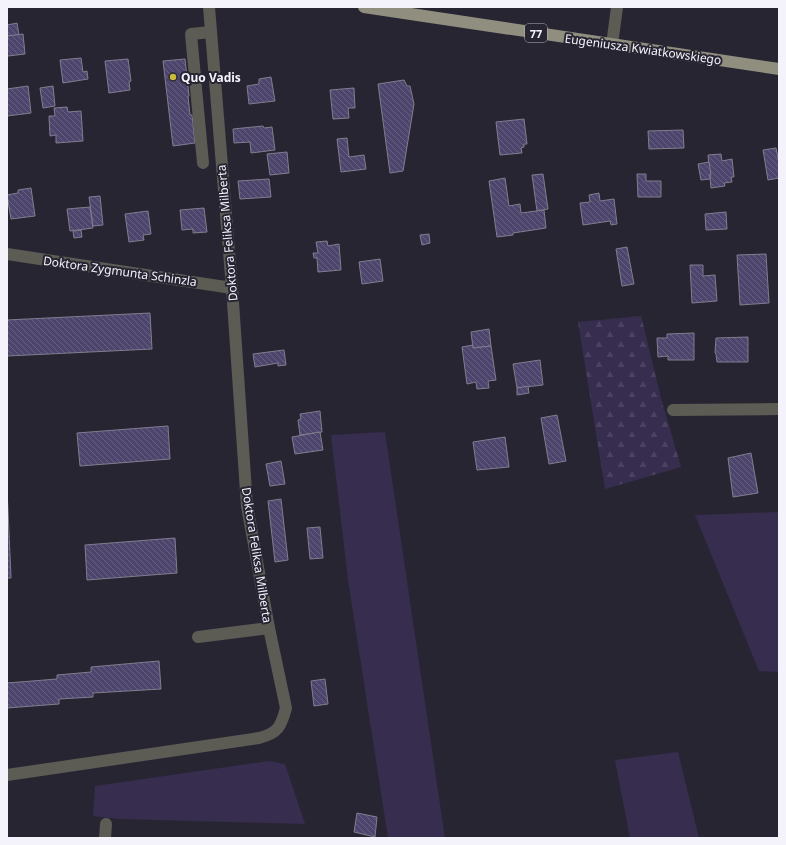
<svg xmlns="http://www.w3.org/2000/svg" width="786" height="845" viewBox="0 0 786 845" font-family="'Noto Sans',sans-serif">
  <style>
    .green { fill: #362d4f }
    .forest { fill: url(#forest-firs) }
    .building { fill: url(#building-back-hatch); stroke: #817d8f }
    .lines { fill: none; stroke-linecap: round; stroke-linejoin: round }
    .minor { stroke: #5c5b54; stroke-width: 12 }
    .major { stroke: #908e7f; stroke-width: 12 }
    .poi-dot { fill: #c9ba3a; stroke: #282533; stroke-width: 1.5 }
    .labels { text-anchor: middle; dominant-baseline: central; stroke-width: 4; stroke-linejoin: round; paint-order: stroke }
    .shield { fill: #282533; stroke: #b7b5c0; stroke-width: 1 }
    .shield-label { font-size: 11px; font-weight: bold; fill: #f4f3fc }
    .street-label { font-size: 12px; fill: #f4f3fc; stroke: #282533 }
    .poi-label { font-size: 12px; font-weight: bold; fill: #f4f3fc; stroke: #282533; text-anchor: start }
  </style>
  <defs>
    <pattern id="forest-firs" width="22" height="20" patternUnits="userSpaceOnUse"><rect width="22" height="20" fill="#362d4f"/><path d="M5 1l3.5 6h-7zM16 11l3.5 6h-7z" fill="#4a4260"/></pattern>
    <pattern id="building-back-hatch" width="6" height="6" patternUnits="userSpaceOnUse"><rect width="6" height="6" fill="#4e456c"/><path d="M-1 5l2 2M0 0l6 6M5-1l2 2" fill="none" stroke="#686082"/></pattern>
  </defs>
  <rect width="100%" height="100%" fill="#282533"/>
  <g class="green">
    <polygon points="385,432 445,838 388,838 348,580 331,435"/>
    <polygon points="779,512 779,672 759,671 695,515"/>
    <polygon points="678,752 699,838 630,838 615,760"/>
    <polygon points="269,761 285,764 305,824 120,819 93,816 95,786"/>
  </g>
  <polygon class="forest" points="641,316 662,402 681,467 605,489 578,322"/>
  <g class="building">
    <polygon points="17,23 19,35 7,36 7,25"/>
    <polygon points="23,34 25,54 8,56 7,55 7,36"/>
    <polygon points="81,58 83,72 87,71 88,79 63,83 60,60"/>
    <polygon points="128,59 131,81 129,82 130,90 109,93 105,61"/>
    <polygon points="185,59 189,96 188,96 190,115 192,115 195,143 173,146 163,61"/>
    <polygon points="271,77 275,101 249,104 247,86 259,84 259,79"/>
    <polygon points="404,80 407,86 410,86 414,104 403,171 390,173 378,84"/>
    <polygon points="28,86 31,113 7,116 7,89"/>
    <polygon points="53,86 55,106 43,108 40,88"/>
    <polygon points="354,88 355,108 348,108 349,118 333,119 330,90"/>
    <polygon points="67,107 68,112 81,111 83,141 56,143 56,135 50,136 49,116 55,116 54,108"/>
    <polygon points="524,119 527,144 524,144 524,147 521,148 522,153 500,155 496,122"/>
    <polygon points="263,126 264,128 272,127 275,150 251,153 250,142 234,143 233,129"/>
    <polygon points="683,130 684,148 649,149 648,131"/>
    <polygon points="347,138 349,157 364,155 366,169 341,172 337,139"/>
    <polygon points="776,148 779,163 779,178 768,180 763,150"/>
    <polygon points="287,152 289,173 270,175 267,154"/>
    <polygon points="721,154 722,161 732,159 734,177 731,177 732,182 724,183 725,186 711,188 708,155"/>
    <polygon points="709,162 711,175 709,175 710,179 701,180 698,164"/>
    <polygon points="543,174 548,209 537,211 532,175"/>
    <polygon points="637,174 646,174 646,181 661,181 661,197 638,197"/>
    <polygon points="505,178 509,206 520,204 521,213 544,210 546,228 513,233 513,235 497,237 489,181"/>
    <polygon points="269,179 271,197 240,199 238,181"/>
    <polygon points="31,188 35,216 11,219 7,195 18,193 18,190"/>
    <polygon points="599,193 600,201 614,199 617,224 611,225 610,221 583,225 580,203 590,202 589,195"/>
    <polygon points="100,196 103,225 93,226 89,197"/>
    <polygon points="90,207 93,228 70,231 67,209"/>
    <polygon points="204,208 207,232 193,233 193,229 182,230 180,210"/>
    <polygon points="148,211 151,234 143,235 144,240 129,242 125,214"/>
    <polygon points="726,212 727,229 706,230 705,214"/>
    <polygon points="81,230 82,237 74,238 73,231"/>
    <polygon points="429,234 430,243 422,245 420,235"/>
    <polygon points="327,241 328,246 339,244 341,270 318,272 317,258 314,258 313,253 318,253 316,242"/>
    <polygon points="627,247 634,284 622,286 616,249"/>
    <polygon points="766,254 769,303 740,305 737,255"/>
    <polygon points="380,259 383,281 362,284 359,262"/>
    <polygon points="690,265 703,265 703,276 715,275 717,301 692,303"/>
    <polygon points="150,313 152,349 7,356 7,320"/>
    <polygon points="489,329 491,346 473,348 471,332"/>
    <polygon points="694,333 694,360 668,360 668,356 658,357 657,338 667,338 667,334"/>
    <polygon points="748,337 748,362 717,362 716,354 715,353 716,338"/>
    <polygon points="473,345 473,348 491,346 496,380 488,381 489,388 477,389 476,382 467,384 462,347"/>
    <polygon points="284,350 286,365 278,366 278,363 255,367 253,354"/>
    <polygon points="540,360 543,385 517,388 513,364"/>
    <polygon points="528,386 529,393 517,395 517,388"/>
    <polygon points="320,411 322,432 300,435 298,420 301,419 300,414"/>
    <polygon points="557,415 566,461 549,464 541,418"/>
    <polygon points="168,426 170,459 80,466 77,433"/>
    <polygon points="320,432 323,450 295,454 292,437"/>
    <polygon points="505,437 509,467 477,470 473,442"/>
    <polygon points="751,453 758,493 733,497 728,458"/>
    <polygon points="281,461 285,484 270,486 266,464"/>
    <polygon points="7,488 11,578 7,578"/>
    <polygon points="281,499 288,560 275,562 268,501"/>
    <polygon points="320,527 323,558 310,559 307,528"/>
    <polygon points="175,538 177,573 87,580 85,545"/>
    <polygon points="159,661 161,689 93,693 93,697 59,699 59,704 7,708 7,683 57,679 57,675 91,672 91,667"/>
    <polygon points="325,679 328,704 314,706 311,681"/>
    <polygon points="357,813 377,817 375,837 354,832"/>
  </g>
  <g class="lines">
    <g class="minor">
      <polyline points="612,45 617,7"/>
      <polyline points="203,163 191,34 211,32"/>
      <polyline points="7,254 232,288"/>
      <polyline points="673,410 779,409"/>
      <polyline points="198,637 269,628"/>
      <path d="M7,775l252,-37c19,-5 22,-11 27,-30l-17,-80 -22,-122 -15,-218 -23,-281"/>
      <polyline points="105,838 106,824"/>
    </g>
    <polyline class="major" points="364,7 779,69"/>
  </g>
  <circle class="poi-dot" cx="173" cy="77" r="4"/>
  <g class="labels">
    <rect class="shield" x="525" y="24" width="22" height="18" rx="3"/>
    <g class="shield-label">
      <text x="536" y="33">77</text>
    </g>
    <g class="street-label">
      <text transform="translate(643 49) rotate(8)">Eugeniusza Kwiatkowskiego</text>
      <text transform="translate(227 233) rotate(-95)">Doktora Feliksa Milberta</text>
      <text transform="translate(120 271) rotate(8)">Doktora Zygmunta Schinzla</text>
      <text transform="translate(257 555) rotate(81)">Doktora Feliksa Milberta</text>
    </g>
    <g class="poi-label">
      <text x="181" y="77">Quo Vadis</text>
    </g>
  </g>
  <rect width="786" height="845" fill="none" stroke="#f4f3fc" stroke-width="16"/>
</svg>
